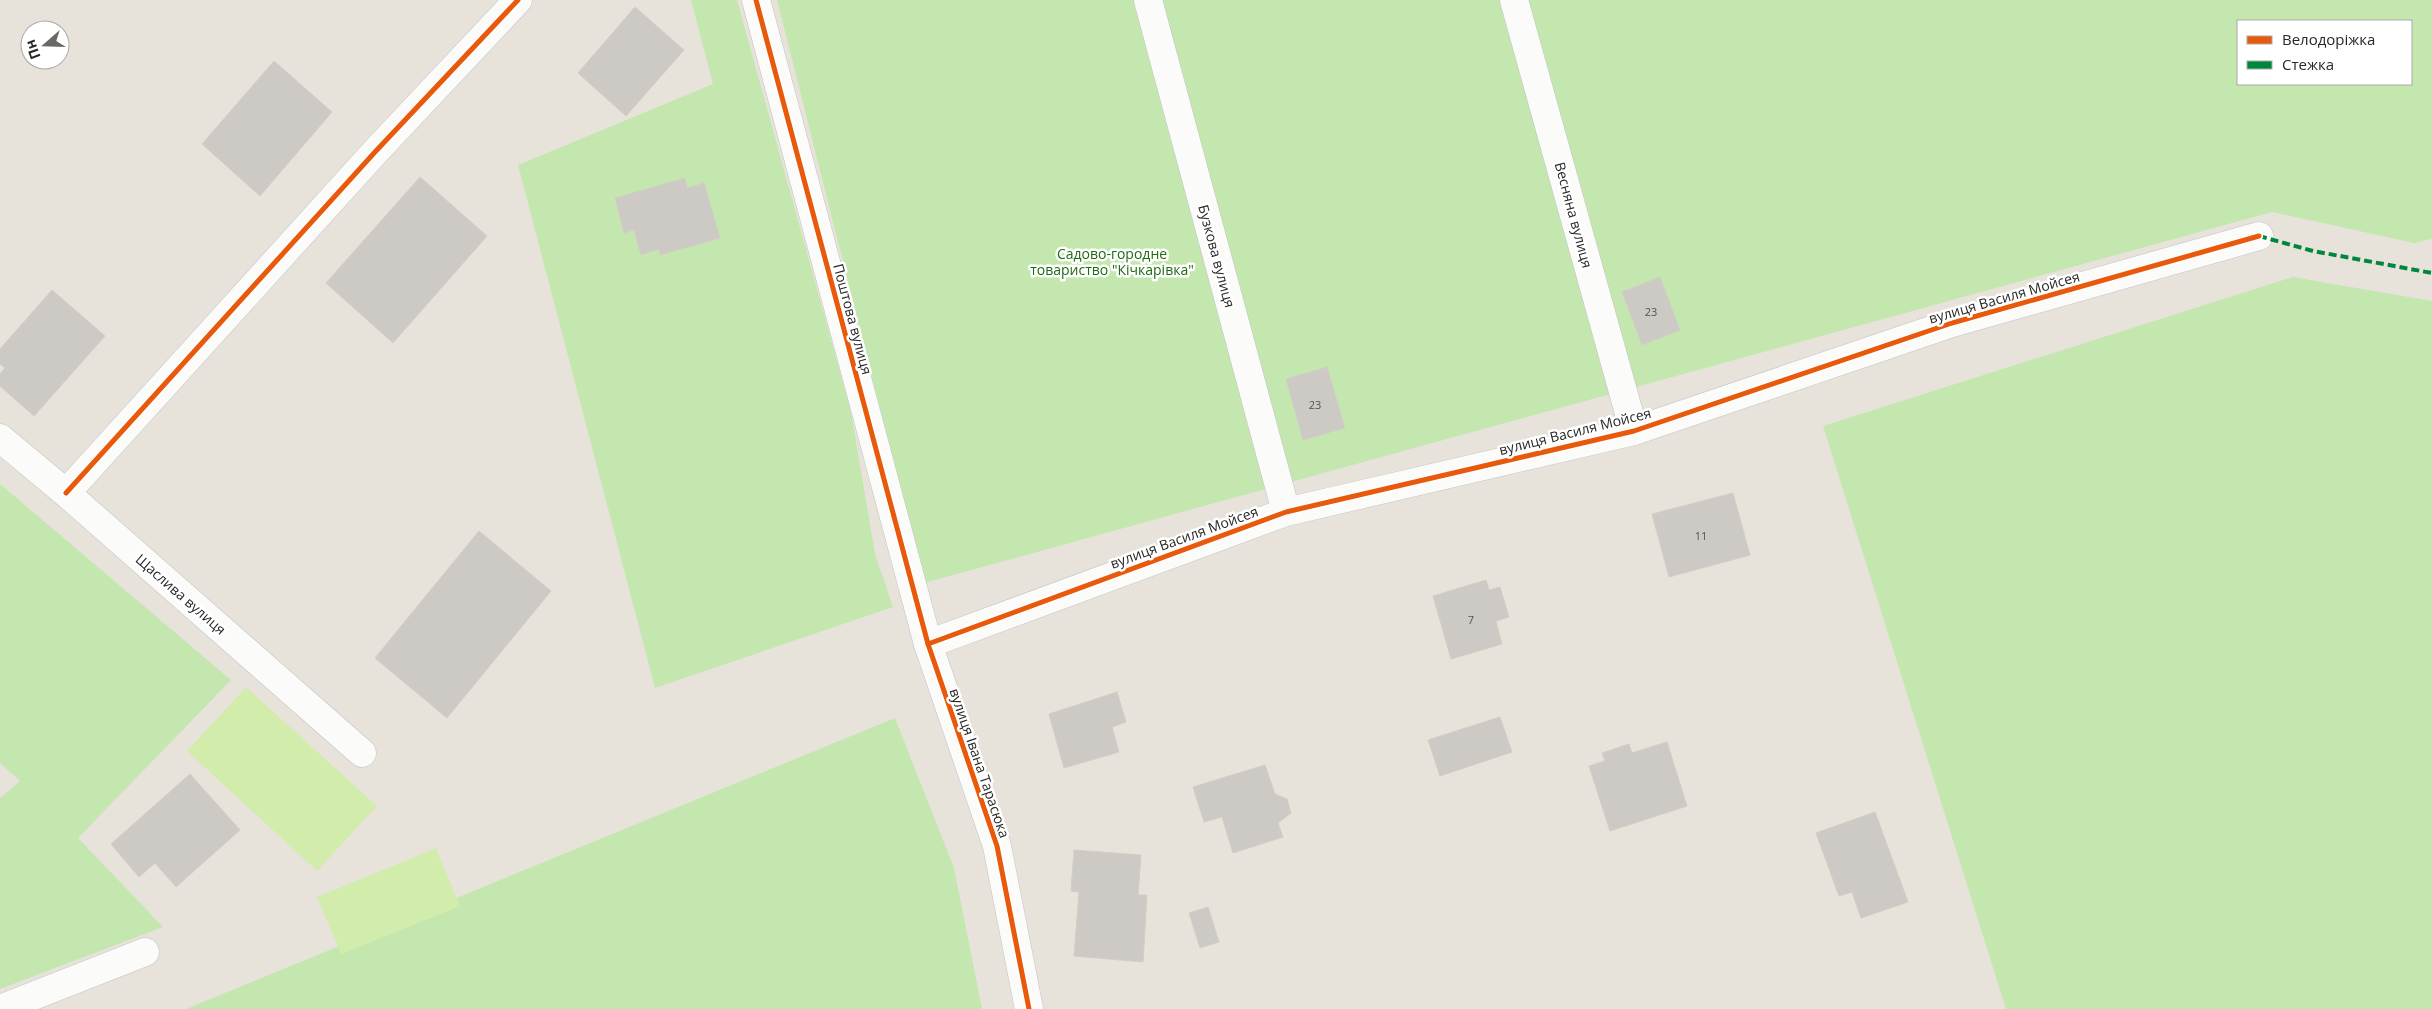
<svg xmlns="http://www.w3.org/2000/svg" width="2432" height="1009" viewBox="0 0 2432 1009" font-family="'Open Sans',sans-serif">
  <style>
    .green { fill: #c4e7af; fill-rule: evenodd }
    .pitch { fill: #d2ecac }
    .building { fill: #cdcac5; stroke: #d2cec7 }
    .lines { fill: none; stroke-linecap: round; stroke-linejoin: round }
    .minor-casing { stroke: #c3c2c3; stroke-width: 29 }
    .minor { stroke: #fbfbfa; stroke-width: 28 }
    .quiet { stroke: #00873e; stroke-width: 4; stroke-dasharray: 8 4; stroke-linecap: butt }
    .cycleway-casing { stroke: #fff; stroke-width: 8 }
    .cycleway { stroke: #e8590c; stroke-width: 5 }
    .labels { text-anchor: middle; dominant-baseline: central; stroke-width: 5; stroke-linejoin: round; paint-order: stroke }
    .number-label { font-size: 11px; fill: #525250 }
    .street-label { font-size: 14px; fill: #272727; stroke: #fff }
    .park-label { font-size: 14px; fill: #206b11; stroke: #fff }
  </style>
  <rect width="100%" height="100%" fill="#e7e3db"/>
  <g class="green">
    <polygon points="691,0 737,0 851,412 875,554 893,607 655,688 518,165 713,84"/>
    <path d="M777,0h1655v239l-18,4 -142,-31 -1348,371zM2238,21h173v63h-173z"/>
    <polygon points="2293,277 2432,301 2432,1009 2006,1009 1823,426"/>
    <polygon points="0,484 231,680 78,838 163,927 0,989 0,798 20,781 0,763"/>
    <polygon points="895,718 954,868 982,1009 186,1009"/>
  </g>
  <g class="pitch">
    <polygon points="246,687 377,806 317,871 187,751"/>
    <polygon points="436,848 460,906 341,954 317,897"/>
  </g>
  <g class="building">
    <polygon points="635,7 684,50 626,116 578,73"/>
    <polygon points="274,61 332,112 260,196 202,144"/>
    <polygon points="420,177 487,236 393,343 326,283"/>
    <polygon points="685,178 687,188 704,183 720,238 660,255 659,249 641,255 634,230 624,233 615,198"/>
    <polygon points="1660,277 1680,330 1642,345 1622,292"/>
    <polygon points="52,290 105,336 34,416 0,386 0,374 5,368 0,364 0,349"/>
    <polygon points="1327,367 1345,428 1303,440 1286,379"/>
    <polygon points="1733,493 1750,555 1669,577 1652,514"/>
    <polygon points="479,531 551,591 447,718 375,658"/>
    <polygon points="1486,580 1489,590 1500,587 1509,617 1496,621 1502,644 1451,659 1433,596"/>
    <polygon points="1117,692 1126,722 1112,727 1119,752 1064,768 1049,714"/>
    <polygon points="1500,717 1512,752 1440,776 1428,740"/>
    <polygon points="1667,742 1687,806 1610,831 1589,766 1605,761 1602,753 1629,744 1632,753"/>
    <polygon points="1265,765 1275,794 1287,799 1291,813 1278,823 1283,837 1233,853 1222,817 1204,822 1193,787"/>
    <polygon points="190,774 240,830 176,887 155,863 139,877 111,844"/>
    <polygon points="1875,812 1908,902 1861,918 1852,892 1839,896 1816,833"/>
    <polygon points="1074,850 1141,855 1138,895 1147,895 1143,962 1074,956 1079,892 1071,891"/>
    <polygon points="1208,907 1219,942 1200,948 1189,913"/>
  </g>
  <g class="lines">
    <defs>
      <g id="minor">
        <polyline points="756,0 928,644 997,846 1029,1009"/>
        <polyline points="1148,0 1286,512"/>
        <polyline points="1514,0 1634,431"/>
        <polyline points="0,438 66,493 362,753"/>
        <polyline points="66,493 375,152 518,0"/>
        <polyline points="928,644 1286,512 1634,431 1952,323 2259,236"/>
        <polyline points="0,1009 145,952"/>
      </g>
    </defs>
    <use href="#minor" class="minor-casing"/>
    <use href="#minor" class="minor"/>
    <polyline class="quiet" points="2259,236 2313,251 2432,273"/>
    <defs>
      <g id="cycleway">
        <polyline points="756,0 928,644 997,846 1029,1009"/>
        <polyline points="66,493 375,152 518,0"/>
        <polyline points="928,644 1286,512 1634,431 1952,323 2259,236"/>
      </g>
    </defs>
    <use href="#cycleway" class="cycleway-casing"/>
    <use href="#cycleway" class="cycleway"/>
  </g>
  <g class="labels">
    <g class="number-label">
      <text x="1651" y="311">23</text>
      <text x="1315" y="404">23</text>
      <text x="1701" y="535">11</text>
      <text x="1471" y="619">7</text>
    </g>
    <g class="street-label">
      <text transform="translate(1574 215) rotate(75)">Весняна вулиця</text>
      <text transform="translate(1217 256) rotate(75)">Бузкова вулиця</text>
      <text transform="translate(2004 297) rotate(-16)">вулиця Василя Мойсея</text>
      <text transform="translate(853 319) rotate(75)">Поштова вулиця</text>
      <text transform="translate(1575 431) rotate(-14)">вулиця Василя Мойсея</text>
      <text transform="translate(1184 537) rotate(-20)">вулиця Василя Мойсея</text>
      <text transform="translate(181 594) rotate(41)">Щаслива вулиця</text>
      <text transform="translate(980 763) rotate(71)">вулиця Івана Тарасюка</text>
    </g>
    <g class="park-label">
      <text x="1112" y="253">Садово-городне<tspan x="1112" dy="16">товариство "Кічкарівка"</tspan></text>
    </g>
  </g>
  <rect x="2237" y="20" width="175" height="65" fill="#ffffff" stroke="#a9a9a9"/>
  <rect x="2247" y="36" width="25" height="8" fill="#e8590c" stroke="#a9a9a9"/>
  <text x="2282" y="45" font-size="15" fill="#272727">Велодоріжка</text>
  <rect x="2247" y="61" width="25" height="8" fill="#00873e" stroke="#a9a9a9"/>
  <text x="2282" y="70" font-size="15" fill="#272727">Стежка</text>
  <g transform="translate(45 45) rotate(250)"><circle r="24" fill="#ffffff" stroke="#a9a9a9"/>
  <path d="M0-4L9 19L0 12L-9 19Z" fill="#6a6966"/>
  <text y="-8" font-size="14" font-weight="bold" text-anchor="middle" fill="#272727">Пн</text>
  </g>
</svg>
